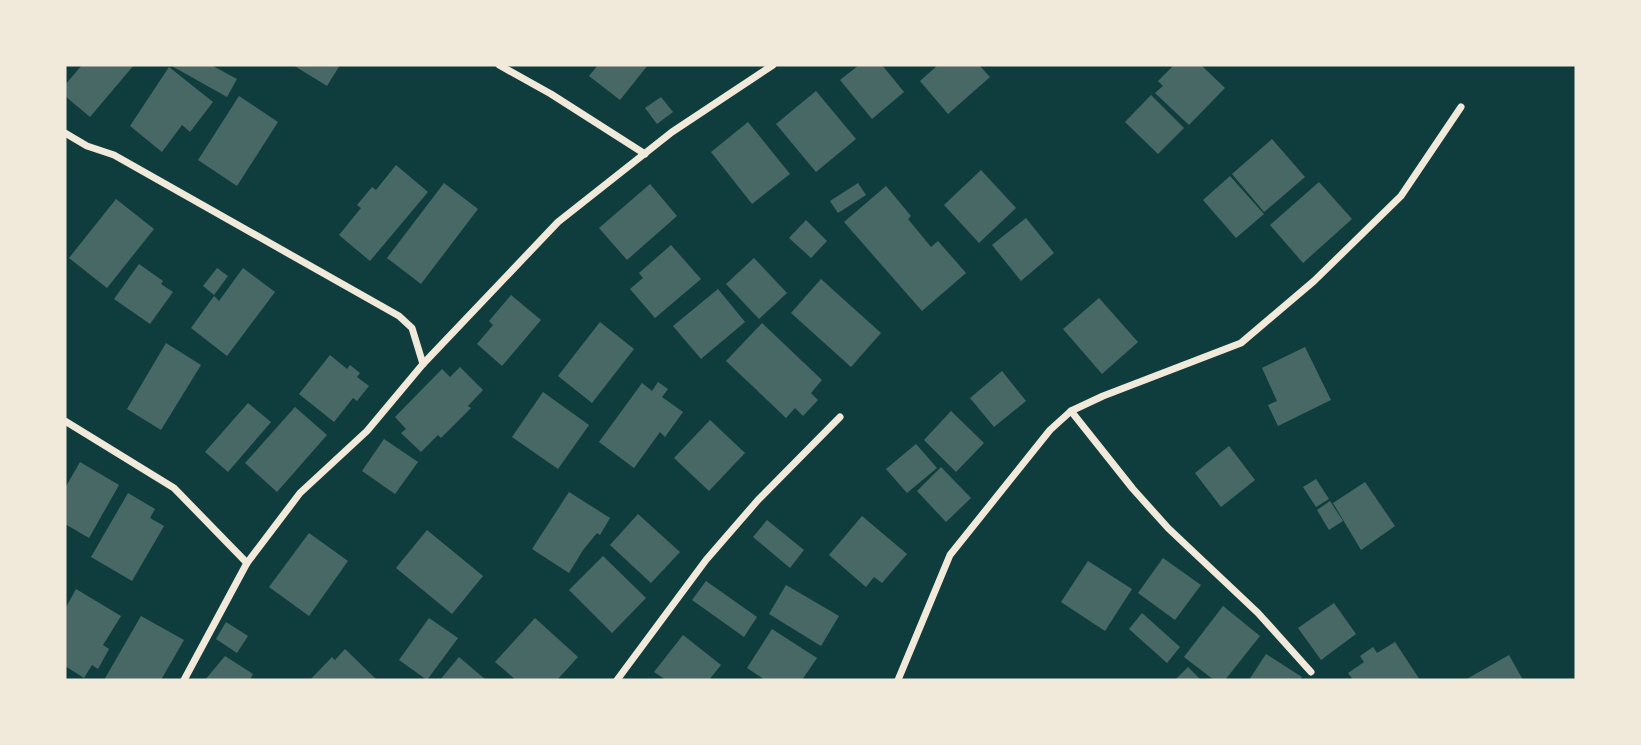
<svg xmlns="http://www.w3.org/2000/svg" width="1641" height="745" viewBox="0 0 1641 745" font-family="Quicksand,sans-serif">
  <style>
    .building { fill: #486865 }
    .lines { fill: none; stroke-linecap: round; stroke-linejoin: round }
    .minor { stroke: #f1e9da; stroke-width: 7 }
  </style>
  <rect width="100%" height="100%" fill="#0f3d3e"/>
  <g class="building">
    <polygon points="82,65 134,65 90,117 65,96 65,85"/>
    <polygon points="170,65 211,65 237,79 227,97"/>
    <polygon points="293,65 340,65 327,86"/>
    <polygon points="598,65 648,65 620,100 589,76"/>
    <polygon points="859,65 882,65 904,92 872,119 840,80"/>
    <polygon points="938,65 979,65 990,77 948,114 920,81"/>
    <polygon points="1174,65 1201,65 1225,88 1189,125 1155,93 1163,86 1158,81"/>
    <polygon points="169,67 213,102 190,132 182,125 162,152 130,126"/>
    <polygon points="816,91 856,139 816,172 776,124"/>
    <polygon points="1151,95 1184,128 1158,154 1125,122"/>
    <polygon points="239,96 278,122 237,186 198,160"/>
    <polygon points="661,97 673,112 657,124 645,108"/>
    <polygon points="748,122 790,174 752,204 711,152"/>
    <polygon points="1272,139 1305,177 1264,212 1232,174"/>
    <polygon points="396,165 428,192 370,261 339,235 361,208 357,205 372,187 376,190"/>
    <polygon points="981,170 1016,208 979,243 944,205"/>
    <polygon points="1230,176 1264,214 1236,238 1203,200"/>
    <polygon points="1319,182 1352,219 1303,263 1270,225"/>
    <polygon points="444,183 478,209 421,284 387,258"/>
    <polygon points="858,183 866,195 838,213 830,201"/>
    <polygon points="650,184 677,216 627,260 599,228"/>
    <polygon points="886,186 911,216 908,219 931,247 938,241 966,273 922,311 844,222"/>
    <polygon points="116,199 154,229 107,288 69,258"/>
    <polygon points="1026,218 1054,253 1021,281 992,245"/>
    <polygon points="806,220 827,241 811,258 789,238"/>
    <polygon points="671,245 701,279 655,318 630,289 643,278 639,273"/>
    <polygon points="754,258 787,293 759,319 726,284"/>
    <polygon points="139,264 163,281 161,284 173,292 150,324 114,299"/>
    <polygon points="217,268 228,276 214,295 203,286"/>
    <polygon points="243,268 275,292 227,356 191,328 214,296 219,301"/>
    <polygon points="821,279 881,333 851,367 791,313"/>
    <polygon points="718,289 745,322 701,359 673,326"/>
    <polygon points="511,295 541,320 502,366 477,344 493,325 489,321"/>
    <polygon points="1099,298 1138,342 1102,374 1063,329"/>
    <polygon points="600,322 634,349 592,403 558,376"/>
    <polygon points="762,323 822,380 811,393 818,400 803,416 795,408 786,418 726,361"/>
    <polygon points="166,343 201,365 161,430 127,409"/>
    <polygon points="1305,347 1331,400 1278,426 1268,405 1277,401 1262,368"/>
    <polygon points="330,355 347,369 350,365 360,373 357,377 369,386 357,401 353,398 334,422 299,394"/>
    <polygon points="460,367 483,390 468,406 471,408 441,438 438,435 421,452 401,433 406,429 395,417 442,369 450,377"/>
    <polygon points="1002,371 1026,401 994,427 970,398"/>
    <polygon points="658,382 668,389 662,397 683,412 665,437 660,432 634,468 599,442 642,383 652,391"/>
    <polygon points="543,392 589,425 558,469 512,437"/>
    <polygon points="248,403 271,422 228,472 205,452"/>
    <polygon points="295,407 327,435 277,492 245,463"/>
    <polygon points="951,411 984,443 956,472 924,440"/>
    <polygon points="710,420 745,453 709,491 674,458"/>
    <polygon points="384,439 418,462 395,494 362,471"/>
    <polygon points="916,444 937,468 907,493 886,469"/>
    <polygon points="1229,446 1255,480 1221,507 1195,473"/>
    <polygon points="80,462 119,485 89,538 65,524 65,488"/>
    <polygon points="941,467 971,498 946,522 917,491"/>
    <polygon points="1316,479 1329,499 1316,507 1303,487"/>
    <polygon points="1365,482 1395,526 1361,550 1333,503"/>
    <polygon points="569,492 610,518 600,535 597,533 583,550 569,573 532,549"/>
    <polygon points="128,493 155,509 150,518 164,526 132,581 91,557"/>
    <polygon points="1330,501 1343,521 1329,530 1317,510"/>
    <polygon points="638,514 680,552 651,583 610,545"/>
    <polygon points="862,516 907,554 882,583 874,577 866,587 829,555"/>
    <polygon points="767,520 804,550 790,568 753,537"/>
    <polygon points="427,530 483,576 452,614 396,568"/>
    <polygon points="309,533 348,561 309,616 269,587"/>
    <polygon points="603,556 646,598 612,633 569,590"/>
    <polygon points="1163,558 1201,585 1175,620 1138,593"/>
    <polygon points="1088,561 1132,589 1105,631 1061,602"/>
    <polygon points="706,581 757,617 744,637 692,600"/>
    <polygon points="786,585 839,616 821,646 769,614"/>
    <polygon points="76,589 121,616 103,645 109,649 98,669 92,665 84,678 65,666 65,609"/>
    <polygon points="1334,603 1356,634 1321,660 1298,628"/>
    <polygon points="1223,606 1260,636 1225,680 1214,680 1184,657"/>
    <polygon points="1142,613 1180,647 1167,663 1129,629"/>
    <polygon points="141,616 184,640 161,680 104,680"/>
    <polygon points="429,618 458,638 427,680 399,660"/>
    <polygon points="535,618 578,657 557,680 516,680 495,662"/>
    <polygon points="226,622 248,636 237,653 216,639"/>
    <polygon points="772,629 817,658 802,680 765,680 747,668"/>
    <polygon points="683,635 721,665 709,680 666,680 654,672"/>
    <polygon points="1395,642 1420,680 1353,680 1348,673 1364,662 1360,656 1373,647 1377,653"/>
    <polygon points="345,649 377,680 310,680 332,657 335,660"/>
    <polygon points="1266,654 1302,677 1300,680 1249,680"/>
    <polygon points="1509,655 1523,680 1465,680"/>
    <polygon points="225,656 253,674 250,680 205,680"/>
    <polygon points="459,657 486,680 440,680"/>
    <polygon points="1188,667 1201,680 1175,680"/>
  </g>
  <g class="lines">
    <g class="minor">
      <polyline points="499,65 551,94 645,154"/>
      <polyline points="65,133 87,146 114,155 399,316 412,328 423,364"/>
      <polyline points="1071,411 1133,489 1168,528 1258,613 1311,672"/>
      <polyline points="65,421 174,488 247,563"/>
      <polyline points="184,680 247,563 300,493 367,431 423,364 558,222 672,132 773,65"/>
      <polyline points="617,680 706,560 758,500 840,417"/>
      <polyline points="898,680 950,555 1050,430 1071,411 1103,396 1241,343 1314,281 1401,196 1461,107"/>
    </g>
  </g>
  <rect width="1641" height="745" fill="none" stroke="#f1e9da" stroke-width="133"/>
</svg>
